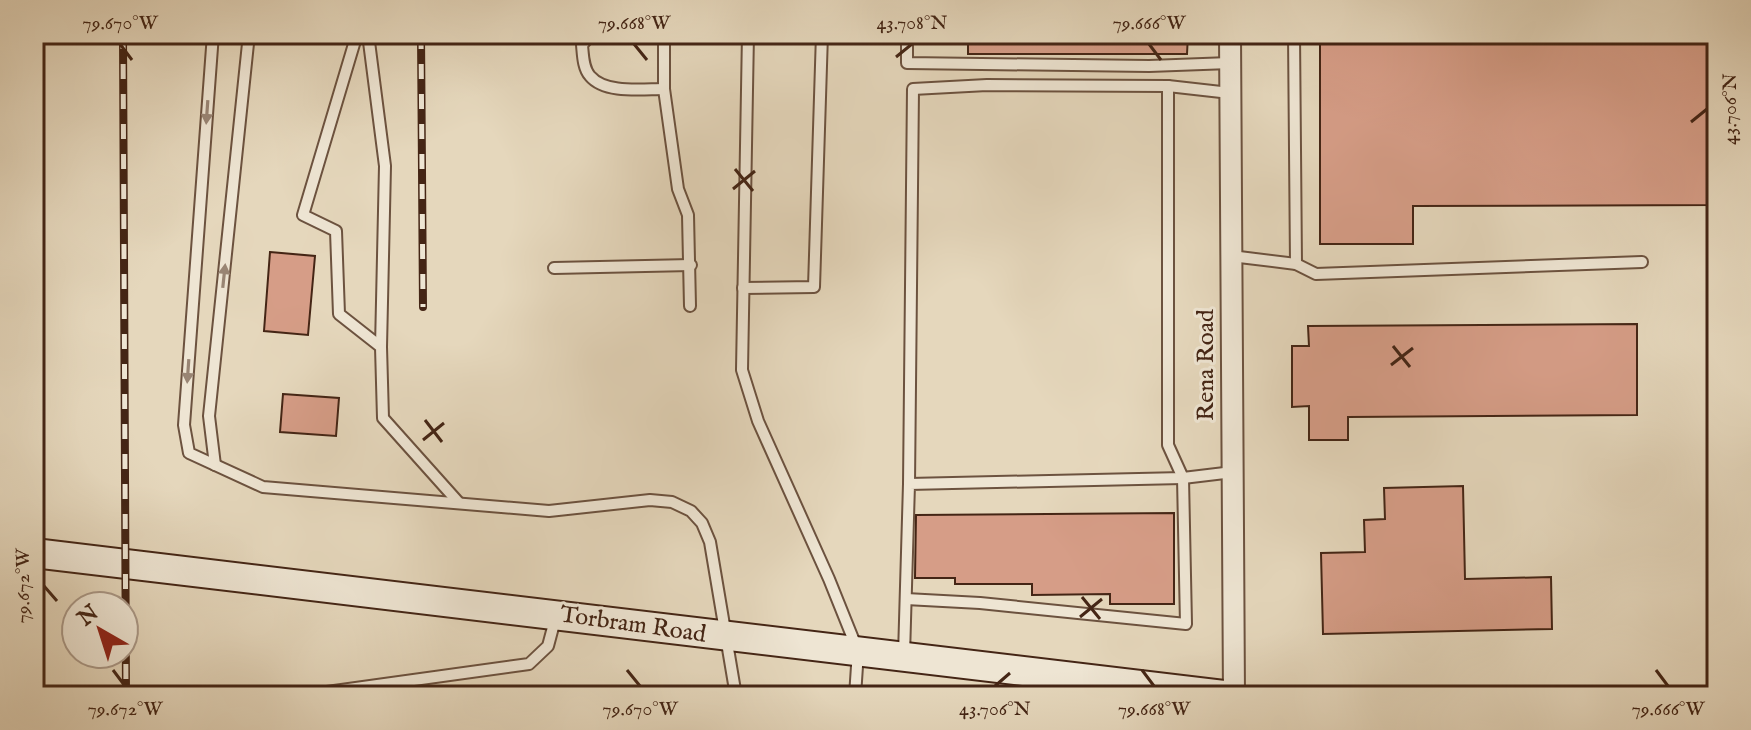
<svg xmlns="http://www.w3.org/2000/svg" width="1751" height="730" viewBox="0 0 1751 730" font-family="'IM FELL English',serif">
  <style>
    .building { fill: #d69d87; stroke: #442515; stroke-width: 2 }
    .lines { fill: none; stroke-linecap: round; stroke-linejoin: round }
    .lane-casing { stroke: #6c523f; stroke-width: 14 }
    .street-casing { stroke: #6c523f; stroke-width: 24 }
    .secondary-casing { stroke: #442515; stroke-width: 32 }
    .lane { stroke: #eee5d3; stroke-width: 10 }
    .street { stroke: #eee5d3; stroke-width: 20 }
    .secondary { stroke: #eee5d3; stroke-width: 28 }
    .rail-casing { stroke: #442515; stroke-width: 8 }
    .rail { stroke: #eee5d3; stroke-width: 5; stroke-dasharray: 15; stroke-linecap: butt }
    .oneway { fill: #998574 }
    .ticks { fill: none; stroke: #442515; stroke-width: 3 }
    .labels { text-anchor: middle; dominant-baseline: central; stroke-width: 6; stroke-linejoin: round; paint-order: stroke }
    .street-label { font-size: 24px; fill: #442515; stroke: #eee5d3 }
    .neatline { fill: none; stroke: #442515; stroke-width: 3 }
    .ticks-label { font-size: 20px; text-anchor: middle; fill: #442515 }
  </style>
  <rect width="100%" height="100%" fill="#e5d7bc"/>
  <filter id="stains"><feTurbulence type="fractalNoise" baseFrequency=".0025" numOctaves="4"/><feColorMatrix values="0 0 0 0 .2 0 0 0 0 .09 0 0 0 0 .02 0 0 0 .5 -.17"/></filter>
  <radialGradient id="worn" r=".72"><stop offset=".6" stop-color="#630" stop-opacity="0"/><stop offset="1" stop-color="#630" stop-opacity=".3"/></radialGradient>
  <g class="building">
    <polygon points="968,34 1188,34 1187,54 968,54"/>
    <polygon points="1320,34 1717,34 1717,205 1413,206 1413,244 1320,244"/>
    <polygon points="270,252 315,256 308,335 264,331"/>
    <polygon points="1637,324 1637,415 1348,417 1348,440 1309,440 1309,406 1292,407 1292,346 1309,346 1308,326"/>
    <polygon points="283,394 339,398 336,436 280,432"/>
    <polygon points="1463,486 1465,579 1551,577 1552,629 1323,634 1321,553 1365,552 1364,520 1385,519 1384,488"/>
    <polygon points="1174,513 1174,604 1110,604 1110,594 1032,595 1032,584 955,584 955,578 915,578 916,515"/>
  </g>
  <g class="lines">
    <defs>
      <g id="lane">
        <polyline points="213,34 184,425 189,453 263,487 549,511 650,500 672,502 691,511 702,523 710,542 736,696"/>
        <polyline points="357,34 303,215 336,231 339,314 381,347 383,418 459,503"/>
        <polyline points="368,34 385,166 381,347"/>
        <path d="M591,34l-9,11c1,10 1,23 8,31 15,18 52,13 74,13"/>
        <polyline points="664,34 664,89 678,189 688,215 690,306"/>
        <polyline points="748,34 742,370 758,421 829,579 858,651 855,696"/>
        <polyline points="907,34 907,63 1149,66 1230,63"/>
        <polyline points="1294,34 1296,264"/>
        <polyline points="1168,86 1230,93"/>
        <polyline points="1231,256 1296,264 1316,274 1642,262"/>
        <polyline points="554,268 691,265"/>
        <polyline points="743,288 814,287 822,34"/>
        <polyline points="215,465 209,416 249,34"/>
        <polyline points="906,599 980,603 1186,624 1183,478 1168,445 1168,86 987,85 913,89 909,484"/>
        <polyline points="904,655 909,484 1183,478 1233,472"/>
        <polyline points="298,696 529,664 548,646 556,616"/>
      </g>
      <polyline id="street" points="1230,34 1234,696"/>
      <polyline id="secondary" points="34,553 1232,696"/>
    </defs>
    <use href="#lane" class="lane-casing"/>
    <use href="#street" class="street-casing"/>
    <use href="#secondary" class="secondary-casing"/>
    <use href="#lane" class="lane"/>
    <use href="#street" class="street"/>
    <use href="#secondary" class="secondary"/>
    <defs>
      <g id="rail">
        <polyline points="123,34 126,696"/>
        <polyline points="421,34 423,307"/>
      </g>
    </defs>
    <use href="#rail" class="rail-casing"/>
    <use href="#rail" class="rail"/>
  </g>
  <defs><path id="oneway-solid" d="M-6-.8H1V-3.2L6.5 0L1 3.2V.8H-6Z" transform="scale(2)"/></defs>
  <g class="oneway">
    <use href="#oneway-solid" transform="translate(207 112) rotate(94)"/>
    <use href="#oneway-solid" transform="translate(224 276) rotate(-84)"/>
    <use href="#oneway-solid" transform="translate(188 371) rotate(94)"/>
  </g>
  <path class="ticks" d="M120,44l12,16M634,44l13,16M1149,44l12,16M896,57l16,-13M1691,122l16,-13M735,169l18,22M733,189l22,-18M1393,346l17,21M1391,365l22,-17M425,420l17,22M423,440l21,-17M44,586l13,15M1082,597l18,22M1080,617l22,-18M113,670l12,16M627,670l13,16M1142,670l12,16M1656,670l12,16M995,686l15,-13"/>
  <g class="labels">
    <g class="street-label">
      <text transform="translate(1206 365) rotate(-90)">Rena Road</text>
      <text transform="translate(633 625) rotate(8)">Torbram Road</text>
    </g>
  </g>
  <rect width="1751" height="730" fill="none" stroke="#e5d7bc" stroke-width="88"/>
  <g transform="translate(100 630) rotate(321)"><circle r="38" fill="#eee5d3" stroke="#aa9887" stroke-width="2"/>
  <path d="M0-6L14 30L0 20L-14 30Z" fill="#8f2418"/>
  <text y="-12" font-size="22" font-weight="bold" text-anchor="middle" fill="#442515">N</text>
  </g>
  <rect x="44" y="44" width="1663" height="642" class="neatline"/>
  <g class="ticks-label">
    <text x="120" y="29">79.670°W</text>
    <text x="634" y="29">79.668°W</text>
    <text x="912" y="29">43.708°N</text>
    <text x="1149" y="29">79.666°W</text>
    <text transform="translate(1729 109) rotate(-90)" y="7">43.706°N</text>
    <text transform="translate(22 586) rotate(-90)" y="7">79.672°W</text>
    <text x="125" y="715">79.672°W</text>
    <text x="640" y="715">79.670°W</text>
    <text x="995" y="715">43.706°N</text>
    <text x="1154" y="715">79.668°W</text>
    <text x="1668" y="715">79.666°W</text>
  </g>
  <rect width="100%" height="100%" filter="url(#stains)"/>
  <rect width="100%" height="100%" fill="url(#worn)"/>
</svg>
